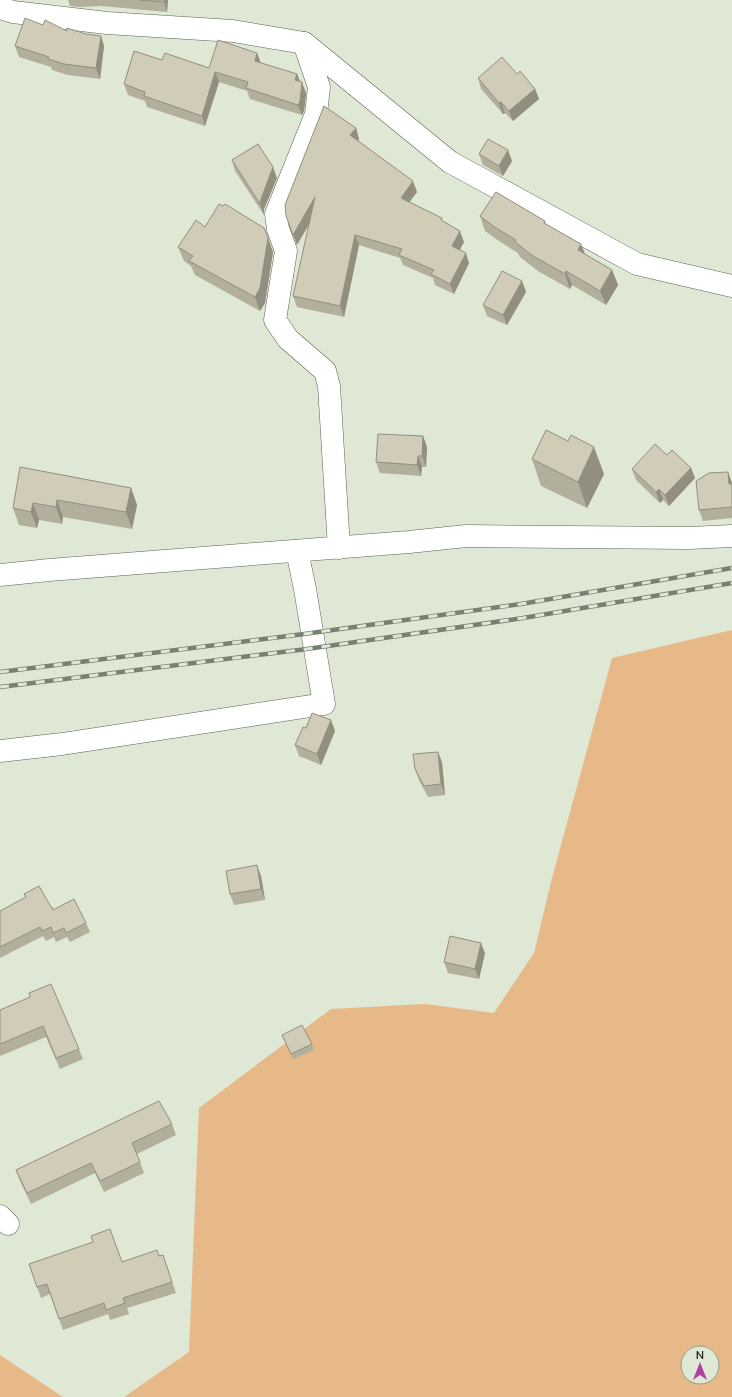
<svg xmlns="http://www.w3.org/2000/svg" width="732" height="1397" viewBox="0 0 732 1397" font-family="Mulish,sans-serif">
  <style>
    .green { fill: #e7b888; fill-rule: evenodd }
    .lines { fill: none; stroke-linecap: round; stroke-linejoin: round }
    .minor-casing { stroke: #5b6352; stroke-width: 23 }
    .minor { stroke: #fff; stroke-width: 22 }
    .rail-casing { stroke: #798072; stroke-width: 4.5 }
    .rail { stroke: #dee8d4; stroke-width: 3; stroke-dasharray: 9; stroke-linecap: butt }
    .wall { fill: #b3af9d }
    .shaded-wall { fill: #928f80 }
    .building { fill: #d0ccb7; stroke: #928f80 }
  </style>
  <rect width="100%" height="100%" fill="#dee8d4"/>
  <g class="green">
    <path d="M732,630v767h-608l65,-45 10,-244 132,-99 94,-5 69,9 40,-60 18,-75 60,-220zM688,1353h24v24h-24z"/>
    <polygon points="0,1355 63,1397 0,1397"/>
  </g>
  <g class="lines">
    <defs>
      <g id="minor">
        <polyline points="0,8 13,12 107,23 233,31 304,43 450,162 637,264 732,286"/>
        <polyline points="304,43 319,87 316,114 276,214 278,229 286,251 275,320 288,339 325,371 329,386 339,548"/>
        <polyline points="0,575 49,570 409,542 466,536 689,538 732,536"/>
        <polyline points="0,751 62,744 324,704 305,589 297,551"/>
        <polyline points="0,1216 8,1224"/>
      </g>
    </defs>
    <use href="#minor" class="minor-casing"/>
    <use href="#minor" class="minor"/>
    <defs>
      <g id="rail">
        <polyline points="0,672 304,634 521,604 732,568"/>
        <polyline points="0,687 307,649 523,618 732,583"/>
      </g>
    </defs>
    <use href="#rail" class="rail-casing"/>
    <use href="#rail" class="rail"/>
  </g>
  <g class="wall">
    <polygon points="68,0 168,0 167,12 101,6 80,7 70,6"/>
    <polygon points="43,25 67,31 101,36 104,46 100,79 68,75 52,70 51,67 19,57 15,46"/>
    <polygon points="257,53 261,63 297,74 300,82 306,93 304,111 302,115 250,99 247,91 219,82 205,126 147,107 145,101 128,95 124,84 162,60 209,68"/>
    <polygon points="517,74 535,89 539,99 513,121 505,113 503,114 481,89 478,78"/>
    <polygon points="356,128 359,139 358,141 417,192 409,202 443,222 464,242 460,250 469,263 454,294 435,285 433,278 403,265 400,258 359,245 344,317 297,307 293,296 309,225 297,245"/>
    <polygon points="479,154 512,161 503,176 483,165"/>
    <polygon points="232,160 277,178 264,209 264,215 235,171"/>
    <polygon points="223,206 264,228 273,252 265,303 260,311 195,275 191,266 184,261 178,247 205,227"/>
    <polygon points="480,216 545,221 546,224 585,254 612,270 618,285 606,305 572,285 570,289 538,271 520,257 518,253 499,241 485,231"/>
    <polygon points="522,281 526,292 507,325 487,316 483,305"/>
    <polygon points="423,436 427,447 426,467 422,467 421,476 380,473 376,462"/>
    <polygon points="667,455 691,468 695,478 669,506 663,500 660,503 636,480 632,469"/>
    <polygon points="532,459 604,474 587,508 541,486"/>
    <polygon points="20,467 131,488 137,505 132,529 63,517 62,524 39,520 37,528 19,525 13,508"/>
    <polygon points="728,472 732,484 732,518 703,521 699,510"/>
    <polygon points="306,728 335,731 321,765 299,756 295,745"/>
    <polygon points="442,762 445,795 428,797 419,780 415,769"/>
    <polygon points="261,876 265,900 234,905 230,894"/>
    <polygon points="24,894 51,907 53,910 86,923 90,932 70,942 67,937 56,942 54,937 46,941 43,936 0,958 0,911 26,898"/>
    <polygon points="485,953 479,979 448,973 444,962"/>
    <polygon points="30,997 79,1049 83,1059 60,1069 46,1037 0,1056 0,1010"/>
    <polygon points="282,1035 312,1044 314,1050 293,1059"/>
    <polygon points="172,1124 176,1135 137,1154 144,1173 104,1192 95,1173 31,1204 20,1181 16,1170"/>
    <polygon points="163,1255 176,1293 127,1308 129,1314 110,1320 108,1314 63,1330 50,1294 41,1298 29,1264 122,1261 159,1256"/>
  </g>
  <g class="shaded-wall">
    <polygon points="164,0 168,0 167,12 164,2"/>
    <polygon points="101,36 104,46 100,79 96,68"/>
    <polygon points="257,53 261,64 255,61"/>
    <polygon points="215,72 219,82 205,126 202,116"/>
    <polygon points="297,74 301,84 295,80"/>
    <polygon points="302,82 306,93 304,111 302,115 298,105"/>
    <polygon points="535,89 539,99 513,121 509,111"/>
    <polygon points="501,102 505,113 503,114 499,103"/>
    <polygon points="356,128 359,139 354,146 350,135"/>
    <polygon points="508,150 512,161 503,176 499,166"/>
    <polygon points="273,167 277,178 264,209 264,215 260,204 261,199"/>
    <polygon points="413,181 417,192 405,208 401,198"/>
    <polygon points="315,197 318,208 297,245 293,235"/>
    <polygon points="460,231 464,242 456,256 452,246"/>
    <polygon points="355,235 359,245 344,317 340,306"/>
    <polygon points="268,238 273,252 265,303 260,311 255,297"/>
    <polygon points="581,244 587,259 578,250"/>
    <polygon points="466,253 469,263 454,294 450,284"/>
    <polygon points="612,270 618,285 606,305 600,291"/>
    <polygon points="566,271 572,285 570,289 565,274"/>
    <polygon points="522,281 526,292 507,325 503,315"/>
    <polygon points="423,436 427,447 426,467 422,456"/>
    <polygon points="594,447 604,474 587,508 578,482"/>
    <polygon points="418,456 422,467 421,476 417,465"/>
    <polygon points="691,468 695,478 669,506 665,495"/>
    <polygon points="728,472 732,483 732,492 729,484"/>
    <polygon points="131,488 137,505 132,529 126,512"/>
    <polygon points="659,489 663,500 660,503 656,492"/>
    <polygon points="57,500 63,517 62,524 56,507"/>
    <polygon points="33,503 39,520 37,528 31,512"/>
    <polygon points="331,720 335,731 321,765 317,754"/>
    <polygon points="438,752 442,762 445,795 441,784"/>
    <polygon points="257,865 261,876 265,900 261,889"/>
    <polygon points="481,943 485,953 479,979 475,969"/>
  </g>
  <g class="building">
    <polygon points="140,0 164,0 164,2"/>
    <polygon points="25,18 43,25 45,20 67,31 67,28 86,34 101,36 96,68 64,64 48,59 49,57 15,46"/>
    <polygon points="218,40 257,53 255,61 297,74 295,80 302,82 300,101 298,105 246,88 248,82 215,72 202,116 144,96 145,92 124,84 134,51 162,60 165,53 209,68"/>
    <polygon points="502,57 517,74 520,71 535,89 509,111 501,102 499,103 478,78"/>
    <polygon points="324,106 356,128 350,135 413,181 401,198 442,218 441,220 460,231 452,246 466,253 450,284 431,274 434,270 399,255 402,249 355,235 340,306 293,296 315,197 293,235 286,216 285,205"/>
    <polygon points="488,139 508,150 499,166 479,154"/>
    <polygon points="258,144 273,167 261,199 260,204 232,160"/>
    <polygon points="496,192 545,221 544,223 581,244 578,250 612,270 600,291 566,271 565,274 533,256 515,242 516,240 493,226 480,216"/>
    <polygon points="219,204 223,206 225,204 264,228 268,238 260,288 255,297 189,261 193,256 178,247 196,220 205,227"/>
    <polygon points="502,271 522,281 503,315 483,305"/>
    <polygon points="546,430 568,441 571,435 594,447 578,482 532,459"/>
    <polygon points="378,434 423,436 422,456 418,456 417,465 376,462"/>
    <polygon points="655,444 667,455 672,450 691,468 665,495 659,489 656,492 632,469"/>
    <polygon points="20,467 131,488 126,512 57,500 56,507 33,503 31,512 13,508"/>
    <polygon points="728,472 729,484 732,484 732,507 699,510 696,481 709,473"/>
    <polygon points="312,713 331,720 317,754 295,745 303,727 306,728"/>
    <polygon points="438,752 441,784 424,786 415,769 413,754"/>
    <polygon points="257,865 261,889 230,894 226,871"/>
    <polygon points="39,886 51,907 52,907 53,910 74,899 86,923 66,933 64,928 53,933 51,927 42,931 40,927 0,947 0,911 26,897 24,894"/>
    <polygon points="450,936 481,943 475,969 444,962"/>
    <polygon points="51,984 79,1049 56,1058 43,1026 0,1044 0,1010 30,997 29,993"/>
    <polygon points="302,1025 312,1044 291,1054 282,1035"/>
    <polygon points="159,1101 172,1124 132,1143 140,1162 100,1181 91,1163 27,1193 16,1170"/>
    <polygon points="110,1229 122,1262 157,1250 159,1256 163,1255 172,1282 123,1298 125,1303 106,1310 104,1303 59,1319 47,1284 37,1287 29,1264 93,1242 91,1236"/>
  </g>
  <g transform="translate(700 1365)"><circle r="19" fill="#dee8d4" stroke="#959d8e"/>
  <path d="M0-3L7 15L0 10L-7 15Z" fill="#af42a1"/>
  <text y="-6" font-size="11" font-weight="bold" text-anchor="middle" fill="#282c24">N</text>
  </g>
</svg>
